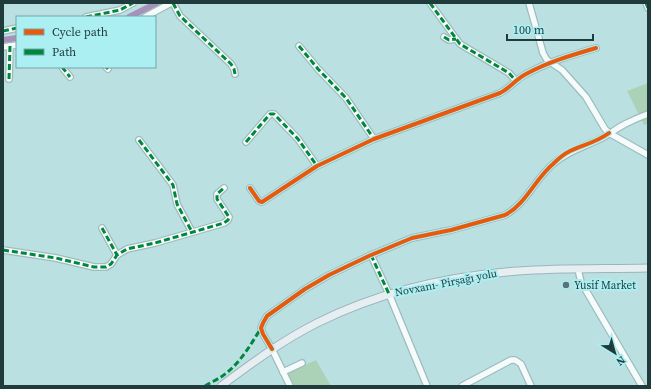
<svg xmlns="http://www.w3.org/2000/svg" width="651" height="389" viewBox="0 0 651 389" font-family="'Source Serif 4',serif">
  <style>
    .green { fill: #abd2b7 }
    .lines { fill: none; stroke-linecap: round; stroke-linejoin: round }
    .canal { stroke: #a691ba; stroke-width: 6 }
    .minor-casing { stroke: #9ebcbd; stroke-width: 8 }
    .major-casing { stroke: #9cb4bd; stroke-width: 9 }
    .minor { stroke: #f5fafb; stroke-width: 5.5 }
    .major { stroke: #e6eef2; stroke-width: 7 }
    .quiet { stroke: #00873e; stroke-width: 3; stroke-dasharray: 6 3; stroke-linecap: butt }
    .cycleway-casing { stroke: #abeff2; stroke-width: 6 }
    .cycleway { stroke: #e8590c; stroke-width: 4 }
    .poi-dot { fill: #567576; stroke: #abeff2; stroke-width: 1.5 }
    .labels { text-anchor: middle; dominant-baseline: central; stroke-width: 4; stroke-linejoin: round; paint-order: stroke }
    .street-label { font-size: 11px; fill: #1f3b3c; stroke: #abeff2 }
    .poi-label { font-size: 11px; fill: #1f3b3c; stroke: #abeff2; text-anchor: start }
  </style>
  <rect width="100%" height="100%" fill="#bbe0e2"/>
  <g class="green">
    <polygon points="648,83 648,124 644,125 627,91"/>
    <polygon points="316,360 331,386 294,386 287,373"/>
  </g>
  <g class="lines">
    <g class="canal">
      <polyline points="129,17 157,3"/>
      <polyline points="3,40 17,38"/>
    </g>
    <defs>
      <g id="minor">
        <polyline points="173,3 180,16 231,64 234,69 235,74"/>
        <polyline points="430,3 460,44 509,73 516,81"/>
        <polyline points="529,3 543,53 547,60 562,70 586,97 605,129 609,133 648,155"/>
        <polyline points="646,3 648,8"/>
        <polyline points="86,17 120,10 133,3"/>
        <polyline points="145,17 171,3"/>
        <polyline points="3,31 17,28"/>
        <polyline points="444,37 449,40 456,39"/>
        <polyline points="299,46 318,69 346,98 374,139"/>
        <polyline points="3,47 17,45"/>
        <polyline points="62,67 70,77"/>
        <polyline points="106,67 108,69"/>
        <polyline points="9,79 10,46"/>
        <polyline points="139,140 173,185 177,204 192,232"/>
        <polyline points="246,142 270,114 274,114 298,139 317,166"/>
        <path d="M250,188l9,13 3,1 55,-36 57,-27 126,-46c10,-5 16,-14 26,-19 22,-12 46,-19 70,-26"/>
        <polyline points="102,228 117,255"/>
        <polyline points="3,250 56,258 94,267 106,267 111,264 117,255 127,249 155,243 224,223 228,220 229,217 217,199 217,194 224,188"/>
        <polyline points="371,255 389,294 427,386"/>
        <polyline points="578,269 581,282 642,386"/>
        <polyline points="283,372 302,363"/>
        <path d="M290,386l-18,-37 -9,-15 -2,-6 2,-5 4,-7 38,-27 24,-14 42,-20 41,-17 39,-8 54,-15c21,-11 30,-36 48,-51 15,-13 31,-17 49,-26 8,-4 15,-10 23,-14 8,-4 15,-7 23,-10"/>
        <polyline points="462,386 511,360 515,360 521,364 531,386"/>
      </g>
      <path id="major" d="M221,386c31,-23 62,-46 96,-63 62,-31 132,-47 201,-52 43,-3 87,-2 130,-3"/>
    </defs>
    <use href="#minor" class="minor-casing"/>
    <use href="#major" class="major-casing"/>
    <use href="#minor" class="minor"/>
    <use href="#major" class="major"/>
    <g class="quiet">
      <polyline points="173,3 180,16 231,64 234,69 235,74"/>
      <polyline points="430,3 460,44 509,73 516,81"/>
      <polyline points="646,3 648,8"/>
      <polyline points="86,17 120,10 133,3"/>
      <polyline points="3,31 17,28"/>
      <polyline points="444,37 449,40 456,39"/>
      <polyline points="299,46 318,69 346,98 374,139"/>
      <polyline points="62,67 70,77"/>
      <polyline points="106,67 108,69"/>
      <polyline points="9,79 10,46"/>
      <polyline points="139,140 173,185 177,204 192,232"/>
      <polyline points="246,142 270,114 274,114 298,139 317,166"/>
      <polyline points="102,228 117,255"/>
      <polyline points="3,250 56,258 94,267 106,267 111,264 117,255 127,249 155,243 224,223 228,220 229,217 217,199 217,194 224,188"/>
      <polyline points="371,255 389,294"/>
      <path d="M205,386c5,-3 11,-6 16,-9 18,-12 29,-31 40,-49"/>
    </g>
    <defs>
      <g id="cycleway">
        <path d="M250,188l9,13 3,1 55,-36 57,-27 126,-46c10,-5 16,-14 26,-19 22,-12 46,-19 70,-26"/>
        <path d="M272,349l-9,-15 -2,-6 2,-5 4,-7 38,-27 24,-14 42,-20 41,-17 39,-8 54,-15c21,-11 30,-36 48,-51 5,-5 11,-10 17,-13 13,-6 27,-9 39,-18"/>
      </g>
    </defs>
    <use href="#cycleway" class="cycleway-casing"/>
    <use href="#cycleway" class="cycleway"/>
  </g>
  <circle class="poi-dot" cx="566" cy="285" r="4"/>
  <g class="labels">
    <g class="street-label">
      <text transform="translate(446 283) rotate(-11)">Novxanı- Pirşağı yolu</text>
    </g>
    <g class="poi-label">
      <text x="574" y="285">Yusif Market</text>
    </g>
  </g>
  <rect width="651" height="389" fill="none" stroke="#1f3b3c" stroke-width="8"/>
  <rect x="16" y="16" width="140" height="52" fill="#abeff2" stroke="#73a7a9"/>
  <rect x="24" y="29" width="20" height="6" fill="#e8590c" stroke="#73a7a9"/>
  <text x="52" y="36" font-size="12" fill="#1f3b3c">Cycle path</text>
  <rect x="24" y="49" width="20" height="6" fill="#00873e" stroke="#73a7a9"/>
  <text x="52" y="56" font-size="12" fill="#1f3b3c">Path</text>
  <g transform="translate(615 353) rotate(143)" stroke="#abeff2" stroke-width="3" paint-order="stroke">
  <path d="M0-3L7 15L0 10L-7 15Z" fill="#1f3b3c"/>
  <text y="-6" font-size="11" font-weight="bold" text-anchor="middle" fill="#1f3b3c">N</text>
  </g>
  <path d="M507 34v6h86v-6" fill="none" stroke="#1f3b3c" stroke-width="2"/>
  <text x="513" y="34" font-size="12" fill="#1f3b3c" stroke="#abeff2" stroke-width="3" paint-order="stroke">100 m</text>
</svg>
